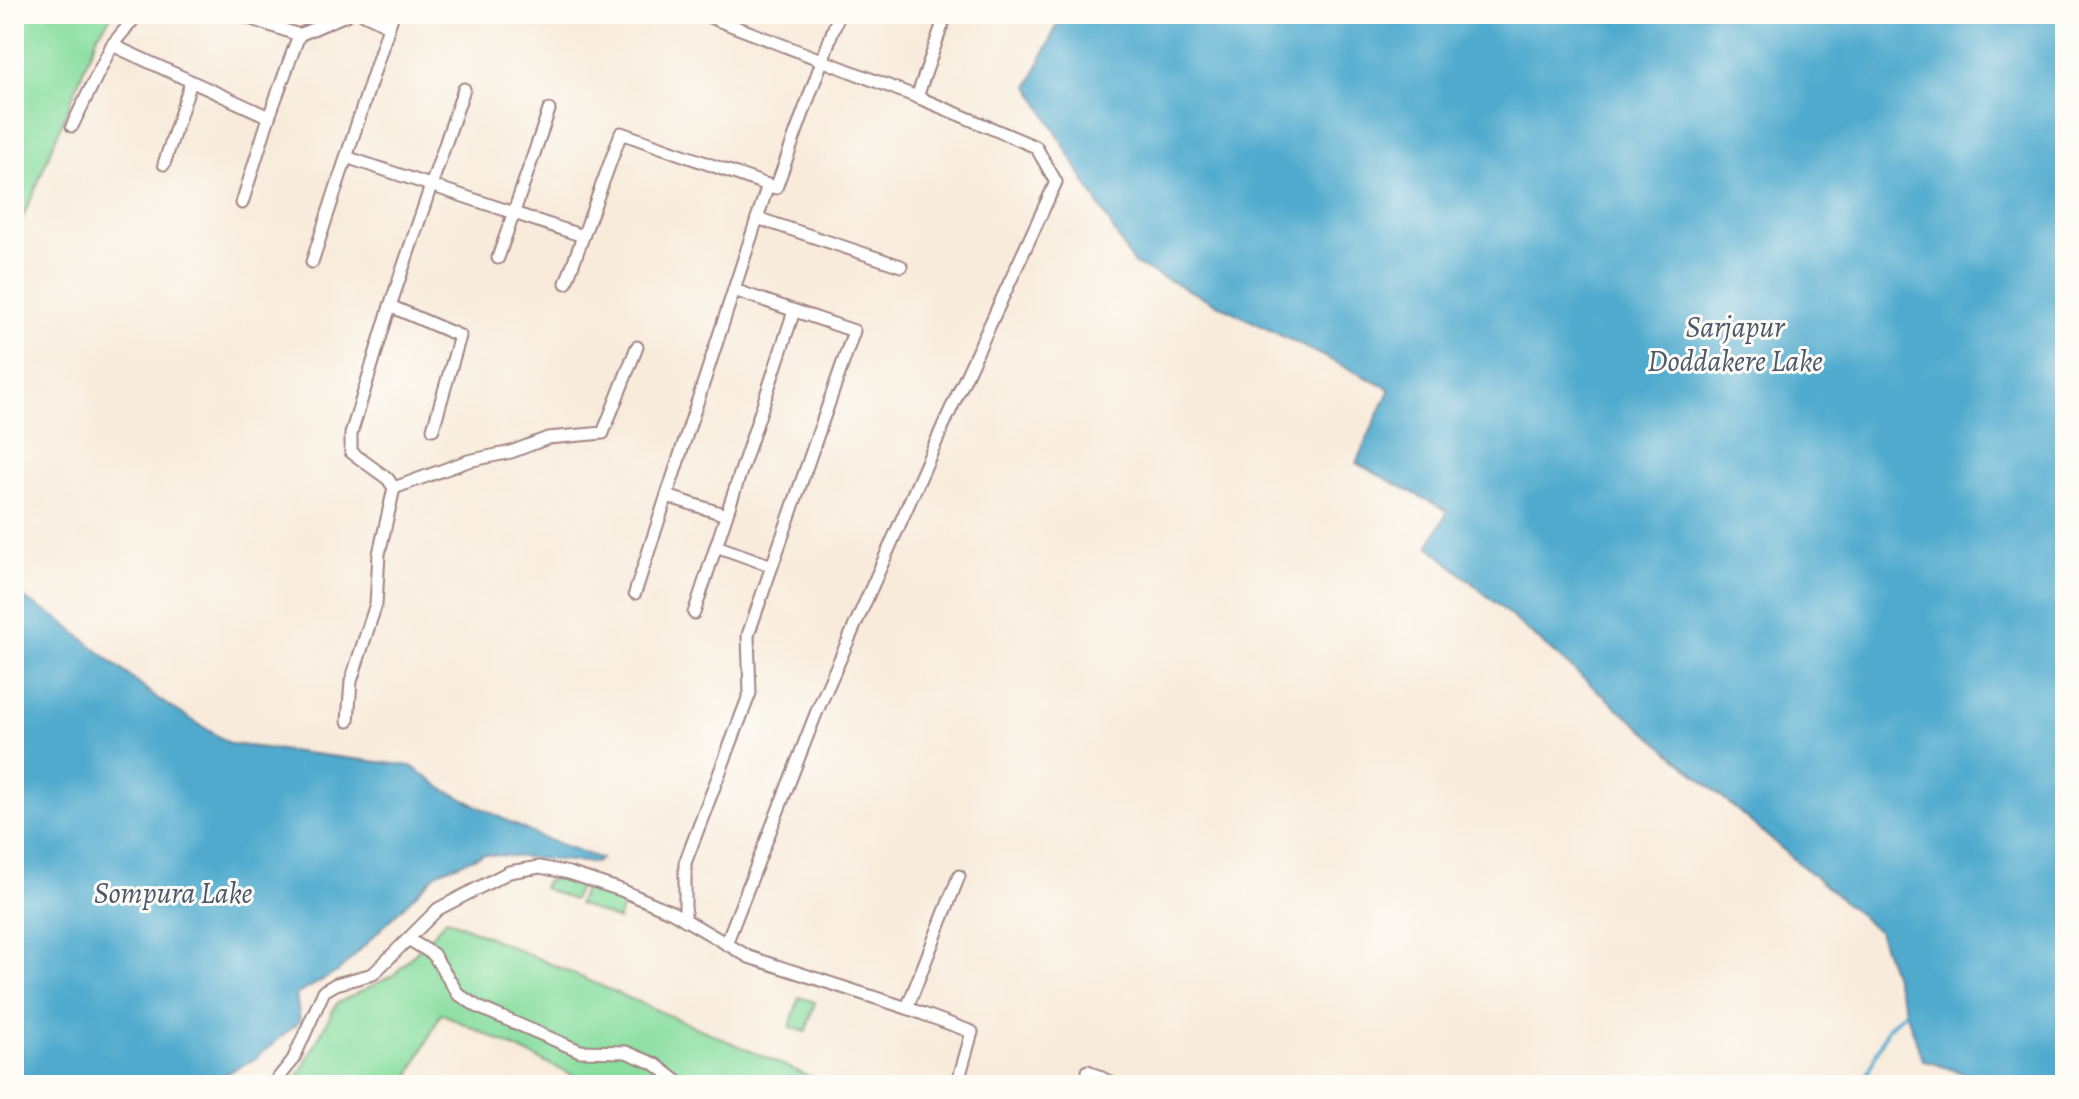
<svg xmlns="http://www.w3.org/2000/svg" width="2079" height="1099" viewBox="0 0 2079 1099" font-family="Alegreya,serif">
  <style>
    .green { fill: #89dea0; stroke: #6a7e66; stroke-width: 2 }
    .water { fill: #50aace; stroke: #4d647c; stroke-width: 2 }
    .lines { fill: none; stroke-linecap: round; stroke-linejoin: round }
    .stream { stroke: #50aace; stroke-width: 4 }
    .street-casing { stroke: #a18583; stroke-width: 15 }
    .street { stroke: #fff; stroke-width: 11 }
    .labels { text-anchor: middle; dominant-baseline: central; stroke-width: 6; stroke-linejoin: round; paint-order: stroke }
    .water-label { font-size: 30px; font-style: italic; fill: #4c576c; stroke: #fdfcf7 }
  </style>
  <rect width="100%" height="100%" fill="#fdfcf7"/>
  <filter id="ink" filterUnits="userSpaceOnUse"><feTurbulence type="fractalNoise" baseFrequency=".0125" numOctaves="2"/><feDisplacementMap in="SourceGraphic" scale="16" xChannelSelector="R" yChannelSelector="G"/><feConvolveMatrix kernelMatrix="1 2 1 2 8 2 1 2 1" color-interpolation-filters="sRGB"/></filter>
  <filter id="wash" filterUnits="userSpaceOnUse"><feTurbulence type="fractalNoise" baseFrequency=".006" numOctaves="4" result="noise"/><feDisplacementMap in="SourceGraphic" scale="32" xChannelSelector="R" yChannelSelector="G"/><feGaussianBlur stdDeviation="1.8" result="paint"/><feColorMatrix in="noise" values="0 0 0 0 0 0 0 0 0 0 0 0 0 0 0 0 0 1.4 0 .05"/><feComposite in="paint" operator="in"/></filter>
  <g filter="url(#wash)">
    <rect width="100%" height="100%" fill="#f8ebdb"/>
    <g class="green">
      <polygon points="14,14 113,14 97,36 32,197 14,236"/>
      <polygon points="562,878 580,885 573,900 543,888 546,881"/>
      <polygon points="586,885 625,901 618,920 578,904"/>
      <polygon points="447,919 806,1075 835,1085 594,1085 441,1013 405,1085 286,1085 299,1075 337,1003 394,975"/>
      <polygon points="799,997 815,1002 806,1032 790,1027"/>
    </g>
    <g class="water">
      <polygon points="1062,14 2065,14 2065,1085 2000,1085 1923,1060 1878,931 1429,546 1448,511 1356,463 1390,389 1133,263 1029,86"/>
      <polygon points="14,592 60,620 158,699 231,744 411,766 445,790 538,836 601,859 595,863 484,854 438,872 339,971 296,995 300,1021 255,1059 203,1085 14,1085"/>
    </g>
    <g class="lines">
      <polyline class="stream" points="1862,1085 1888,1028 1907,1010"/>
    </g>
  </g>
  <g filter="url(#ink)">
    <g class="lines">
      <defs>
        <g id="street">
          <polyline points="237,14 299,35 348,14"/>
          <polyline points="364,14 389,26"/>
          <polyline points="702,14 917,97 1036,147 1056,182 944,424 817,711 726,944"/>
          <polyline points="112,45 269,117"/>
          <polyline points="917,97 946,14"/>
          <polyline points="72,126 112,45 138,14"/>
          <polyline points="346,157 583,236"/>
          <polyline points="164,164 191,82"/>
          <polyline points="242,203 269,117 299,35"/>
          <polyline points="757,218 901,266"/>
          <polyline points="498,258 549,110"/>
          <polyline points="312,262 393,14"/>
          <polyline points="566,283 621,133 776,188 839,14"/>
          <polyline points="390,306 460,336 433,429"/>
          <polyline points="394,488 468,461 511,452 548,438 603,433 637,347"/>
          <polyline points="667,496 726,515"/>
          <polyline points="716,546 772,566"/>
          <polyline points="635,593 768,185"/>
          <polyline points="694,613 794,311"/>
          <polyline points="348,721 351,681 376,604 379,554 394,488 388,479 351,452 351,434 390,306 464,89"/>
          <polyline points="685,920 685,863 750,693 748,635 854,331 734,290"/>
          <polyline points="408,939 433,954 458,994 478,1007 580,1051 626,1052 655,1064 682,1085"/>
          <polyline points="907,1008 959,876"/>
          <polyline points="1088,1071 1115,1085"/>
          <polyline points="270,1085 276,1081 293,1060 324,991 336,984 373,974 438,909 509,872 540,867 569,873 621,890 672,912 749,957 907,1008 972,1032 957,1085"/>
        </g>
      </defs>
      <use href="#street" class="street-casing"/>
      <use href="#street" class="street"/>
    </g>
  </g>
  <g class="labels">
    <g class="water-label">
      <text x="1735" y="327">Sarjapur<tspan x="1735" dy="34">Doddakere Lake</tspan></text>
      <text x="173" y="893">Sompura Lake</text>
    </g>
  </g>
  <rect width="2079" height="1099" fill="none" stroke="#fdfcf7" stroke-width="48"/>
</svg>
